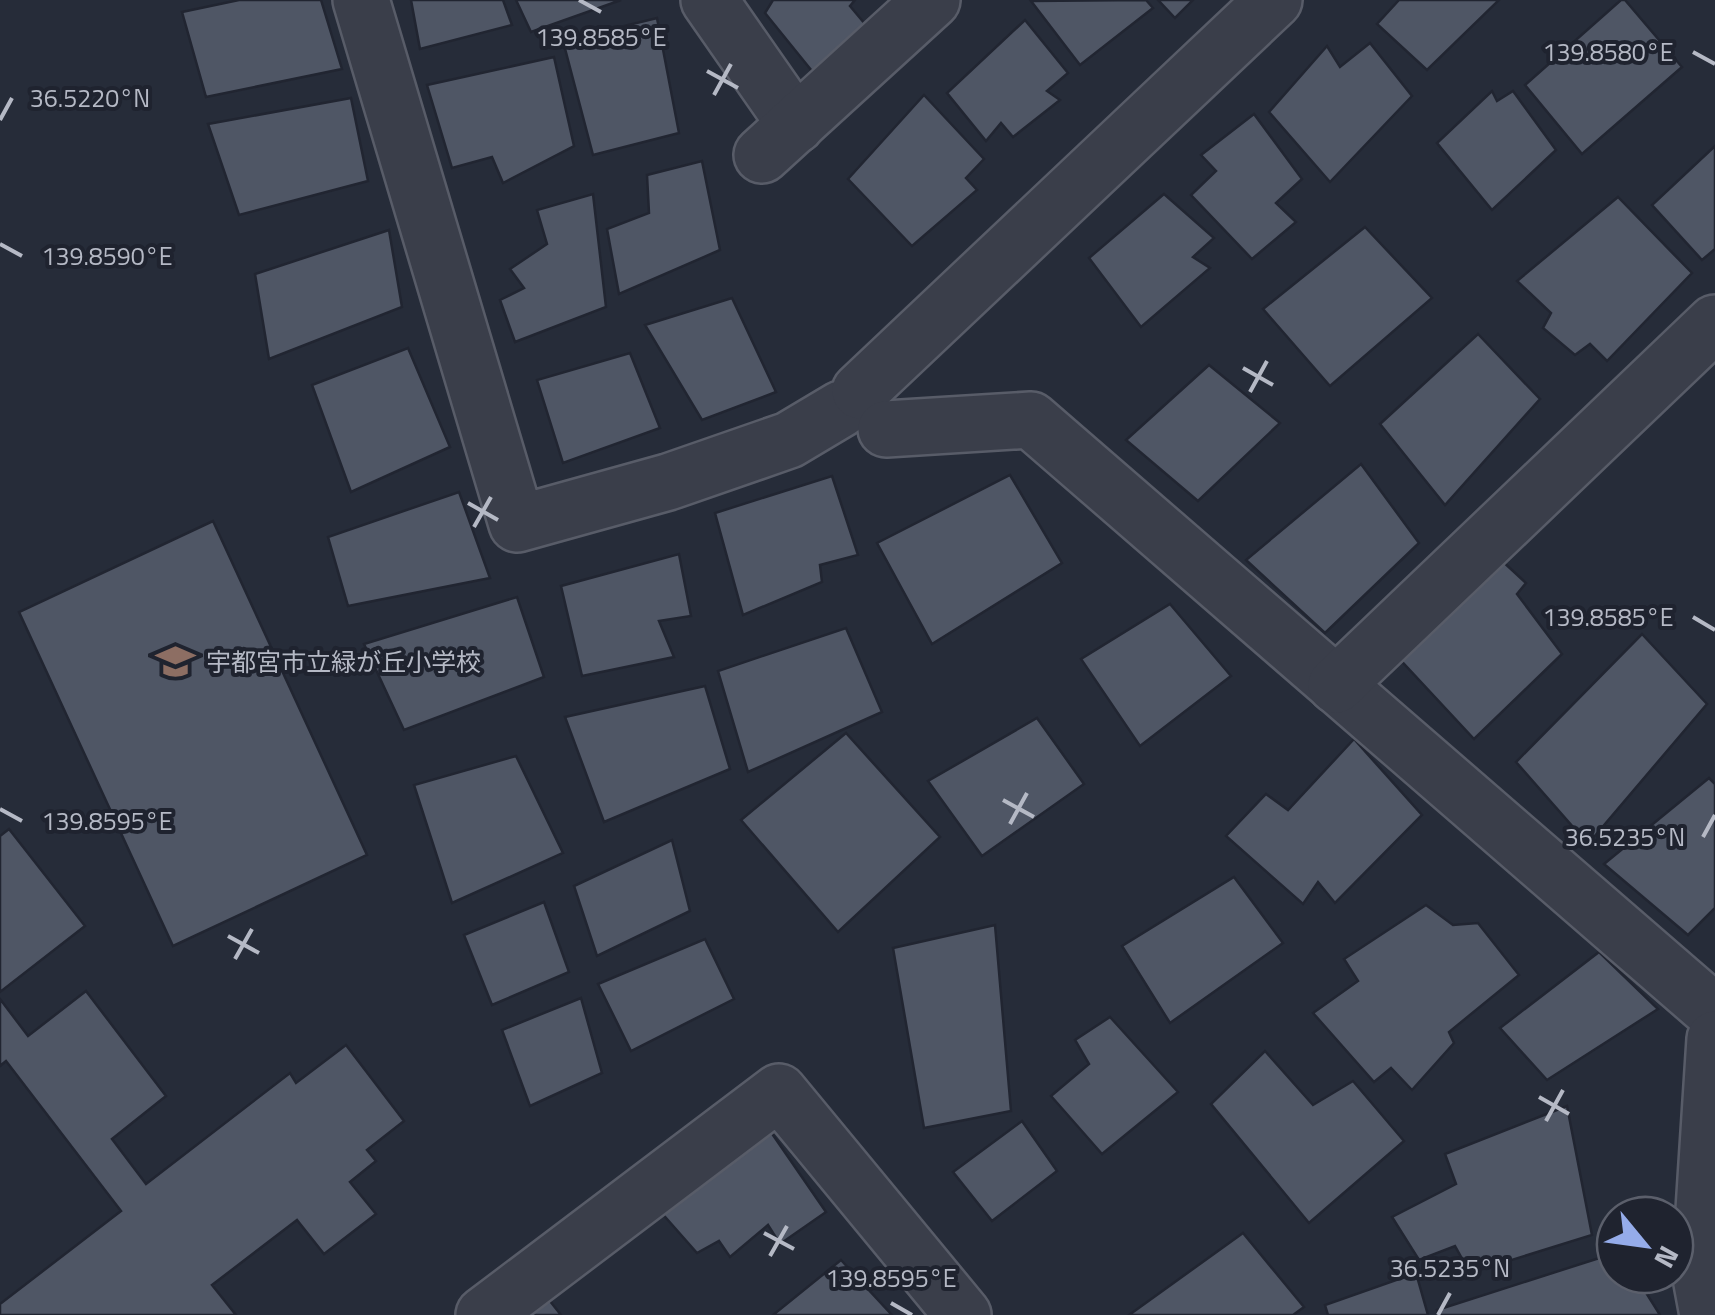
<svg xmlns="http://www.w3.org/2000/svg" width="1715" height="1315" viewBox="0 0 1715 1315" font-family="'Titillium Web','Noto Sans JP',sans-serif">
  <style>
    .building { fill: #4f5665; stroke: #212531; stroke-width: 2.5 }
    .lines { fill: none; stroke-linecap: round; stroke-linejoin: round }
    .minor-casing { stroke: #585c68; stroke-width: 60 }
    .minor { stroke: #3a3e4a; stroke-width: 55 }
    .ticks { fill: none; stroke: #b5b9c5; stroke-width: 4 }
    .labels { text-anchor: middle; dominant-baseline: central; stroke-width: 8; stroke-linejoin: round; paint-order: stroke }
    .poi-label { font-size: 25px; fill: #b5b9c5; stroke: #1f232f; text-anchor: start }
    .ticks-label { font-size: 25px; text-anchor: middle; fill: #b5b9c5; stroke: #1f232f; stroke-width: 8; stroke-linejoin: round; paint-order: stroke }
  </style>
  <rect width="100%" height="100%" fill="#262c39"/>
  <g class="building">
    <polygon points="239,0 321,0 342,69 206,97 182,12"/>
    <polygon points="411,0 503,0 512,25 420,49"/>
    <polygon points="516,0 621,0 531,32"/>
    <polygon points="773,0 855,0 850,6 865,24 816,76 765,13"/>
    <polygon points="1146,0 1153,8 1080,65 1031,1"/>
    <polygon points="1158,0 1193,0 1175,18"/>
    <polygon points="1399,0 1499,0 1427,70 1377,24"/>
    <polygon points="1621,0 1625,0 1682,67 1582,154 1525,85"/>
    <polygon points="657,18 679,133 593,155 563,41"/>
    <polygon points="1025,20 1068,73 1047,91 1060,100 1013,137 1001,123 986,141 947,93"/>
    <polygon points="1370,43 1412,96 1330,182 1269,112 1327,46 1340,67"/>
    <polygon points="554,57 574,146 503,183 492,157 452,168 427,85"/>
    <polygon points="1492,91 1497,101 1513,91 1556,150 1492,210 1437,143"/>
    <polygon points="924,95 984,159 966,178 977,190 912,246 848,179"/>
    <polygon points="351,98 368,181 239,215 208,124"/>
    <polygon points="1254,114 1302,179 1276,203 1296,222 1252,259 1191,195 1216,171 1201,155"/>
    <polygon points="1715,146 1715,249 1702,260 1652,205"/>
    <polygon points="702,161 720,250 619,294 607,229 649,213 647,175"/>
    <polygon points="593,194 606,307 515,342 500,300 524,288 510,269 547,244 537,210"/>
    <polygon points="1164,194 1214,238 1193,257 1210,268 1141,327 1089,258"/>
    <polygon points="1618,197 1692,273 1607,361 1590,344 1575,355 1543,328 1551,313 1517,281"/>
    <polygon points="1365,227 1432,298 1330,386 1263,309"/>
    <polygon points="389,230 402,307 269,359 255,274"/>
    <polygon points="732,298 776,392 702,420 645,325"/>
    <polygon points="1478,334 1540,399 1445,505 1380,424"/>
    <polygon points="408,348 450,447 351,492 312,385"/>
    <polygon points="630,353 660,428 563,463 537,380"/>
    <polygon points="1209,365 1280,423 1198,501 1126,440"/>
    <polygon points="1361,464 1419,543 1325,633 1246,560"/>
    <polygon points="1010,475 1062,563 932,644 877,543"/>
    <polygon points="832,476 858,555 820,565 822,582 743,615 715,513"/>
    <polygon points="459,492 490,578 348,606 328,537"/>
    <polygon points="213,521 367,855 173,946 19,612"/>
    <polygon points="679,554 691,616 659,621 674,657 582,676 561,586"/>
    <polygon points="1499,558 1526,583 1517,594 1562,654 1474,739 1394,653"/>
    <polygon points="517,597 544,677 404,730 364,644"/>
    <polygon points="1170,604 1231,676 1140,746 1081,659"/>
    <polygon points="846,628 882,712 748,772 718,671"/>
    <polygon points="1642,634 1707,704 1588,844 1516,762"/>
    <polygon points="705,686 730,769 604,822 565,717"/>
    <polygon points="1037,718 1084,784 982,856 928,781"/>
    <polygon points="846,733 940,837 838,932 741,820"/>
    <polygon points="1354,739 1422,815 1335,903 1318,882 1303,904 1226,836 1266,794 1288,810"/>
    <polygon points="516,756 563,853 452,903 414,785"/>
    <polygon points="1709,778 1715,784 1715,908 1688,935 1604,864"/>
    <polygon points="9,829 85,926 0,992 0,836"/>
    <polygon points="672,840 690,911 597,956 574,886"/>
    <polygon points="1234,877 1283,943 1170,1023 1122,946"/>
    <polygon points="544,902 569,972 492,1005 464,935"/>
    <polygon points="1426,905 1453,925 1478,923 1519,975 1449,1032 1454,1043 1412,1090 1391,1068 1374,1082 1313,1013 1358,981 1344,959"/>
    <polygon points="995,925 1011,1111 924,1128 893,948"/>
    <polygon points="705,939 734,999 631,1051 598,984"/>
    <polygon points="1599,952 1658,1009 1547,1080 1500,1028"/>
    <polygon points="86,991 166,1096 112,1139 146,1184 290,1073 296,1083 346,1045 404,1121 367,1150 376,1161 350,1182 376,1214 324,1254 297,1220 212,1285 236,1315 0,1315 0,1304 121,1211 6,1061 0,1066 0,999 28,1036"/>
    <polygon points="581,998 602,1073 530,1106 502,1030"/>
    <polygon points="1110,1017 1178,1092 1102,1154 1051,1096 1089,1064 1075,1040"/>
    <polygon points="1265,1051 1313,1105 1353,1081 1404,1141 1309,1223 1211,1104"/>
    <polygon points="1567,1106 1592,1235 1470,1273 1455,1246 1419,1260 1392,1217 1456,1184 1445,1154"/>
    <polygon points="1022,1121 1057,1171 992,1221 953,1172"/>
    <polygon points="764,1122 826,1212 780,1244 768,1225 730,1257 719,1241 697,1253 652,1202"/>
    <polygon points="1243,1233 1304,1307 1293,1315 1129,1315"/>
    <polygon points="1615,1253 1615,1275 1635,1275 1660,1315 1439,1315 1437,1310"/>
    <polygon points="841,1260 892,1315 773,1315"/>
    <polygon points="1416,1273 1428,1315 1328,1315 1325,1305"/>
    <polygon points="546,1296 561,1315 518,1315"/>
  </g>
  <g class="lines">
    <defs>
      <g id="minor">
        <polyline points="361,0 517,524 668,482 789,440 841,409"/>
        <polyline points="709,0 796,125"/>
        <polyline points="762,155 932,0"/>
        <polyline points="860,391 1274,0"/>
        <polyline points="886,429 1031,420 1715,1013"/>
        <polyline points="1336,685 1715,323"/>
        <polyline points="484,1315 779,1092 963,1315"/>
        <polyline points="1708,1315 1700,1272 1715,1039"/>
      </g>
    </defs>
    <use href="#minor" class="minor-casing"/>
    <use href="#minor" class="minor"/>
  </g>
  <path class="ticks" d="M579,0l22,12M1693,52l22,12M707,71l31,17M714,95l17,-31M0,120l12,-22M0,244l22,12M1243,368l30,17M1250,392l17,-31M468,503l30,17M474,527l17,-30M1693,617l22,13M1003,800l31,17M0,809l22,12M1010,824l17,-31M1703,837l12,-22M228,936l31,17M235,959l17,-30M1539,1097l30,17M1546,1121l17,-31M764,1233l30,16M770,1256l17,-30M891,1303l21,12M1438,1315l12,-22"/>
  <defs>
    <symbol id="school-bare" viewBox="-9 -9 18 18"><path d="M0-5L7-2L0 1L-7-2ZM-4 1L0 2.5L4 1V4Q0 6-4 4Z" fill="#8d6e63" stroke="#1f232f" stroke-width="2.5" paint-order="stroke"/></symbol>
  </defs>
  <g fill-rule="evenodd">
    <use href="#school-bare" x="148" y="634" width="55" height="55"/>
  </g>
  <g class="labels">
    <g class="poi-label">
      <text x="206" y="662">宇都宮市立緑が丘小学校</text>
    </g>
  </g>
  <g class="ticks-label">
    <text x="601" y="46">139.8585°E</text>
    <text x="1608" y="61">139.8580°E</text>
    <text x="90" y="107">36.5220°N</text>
    <text x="107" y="265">139.8590°E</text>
    <text x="1608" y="626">139.8585°E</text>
    <text x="107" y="830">139.8595°E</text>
    <text x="1625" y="846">36.5235°N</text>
    <text x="1450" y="1277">36.5235°N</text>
    <text x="891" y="1287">139.8595°E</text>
  </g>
  <g transform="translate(1645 1245) rotate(119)"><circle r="48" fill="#1f232f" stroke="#5b5f6b" stroke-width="2.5"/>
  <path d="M0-8L18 38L0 25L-18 38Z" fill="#95acea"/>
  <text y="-15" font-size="28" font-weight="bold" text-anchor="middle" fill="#b5b9c5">N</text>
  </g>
</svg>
